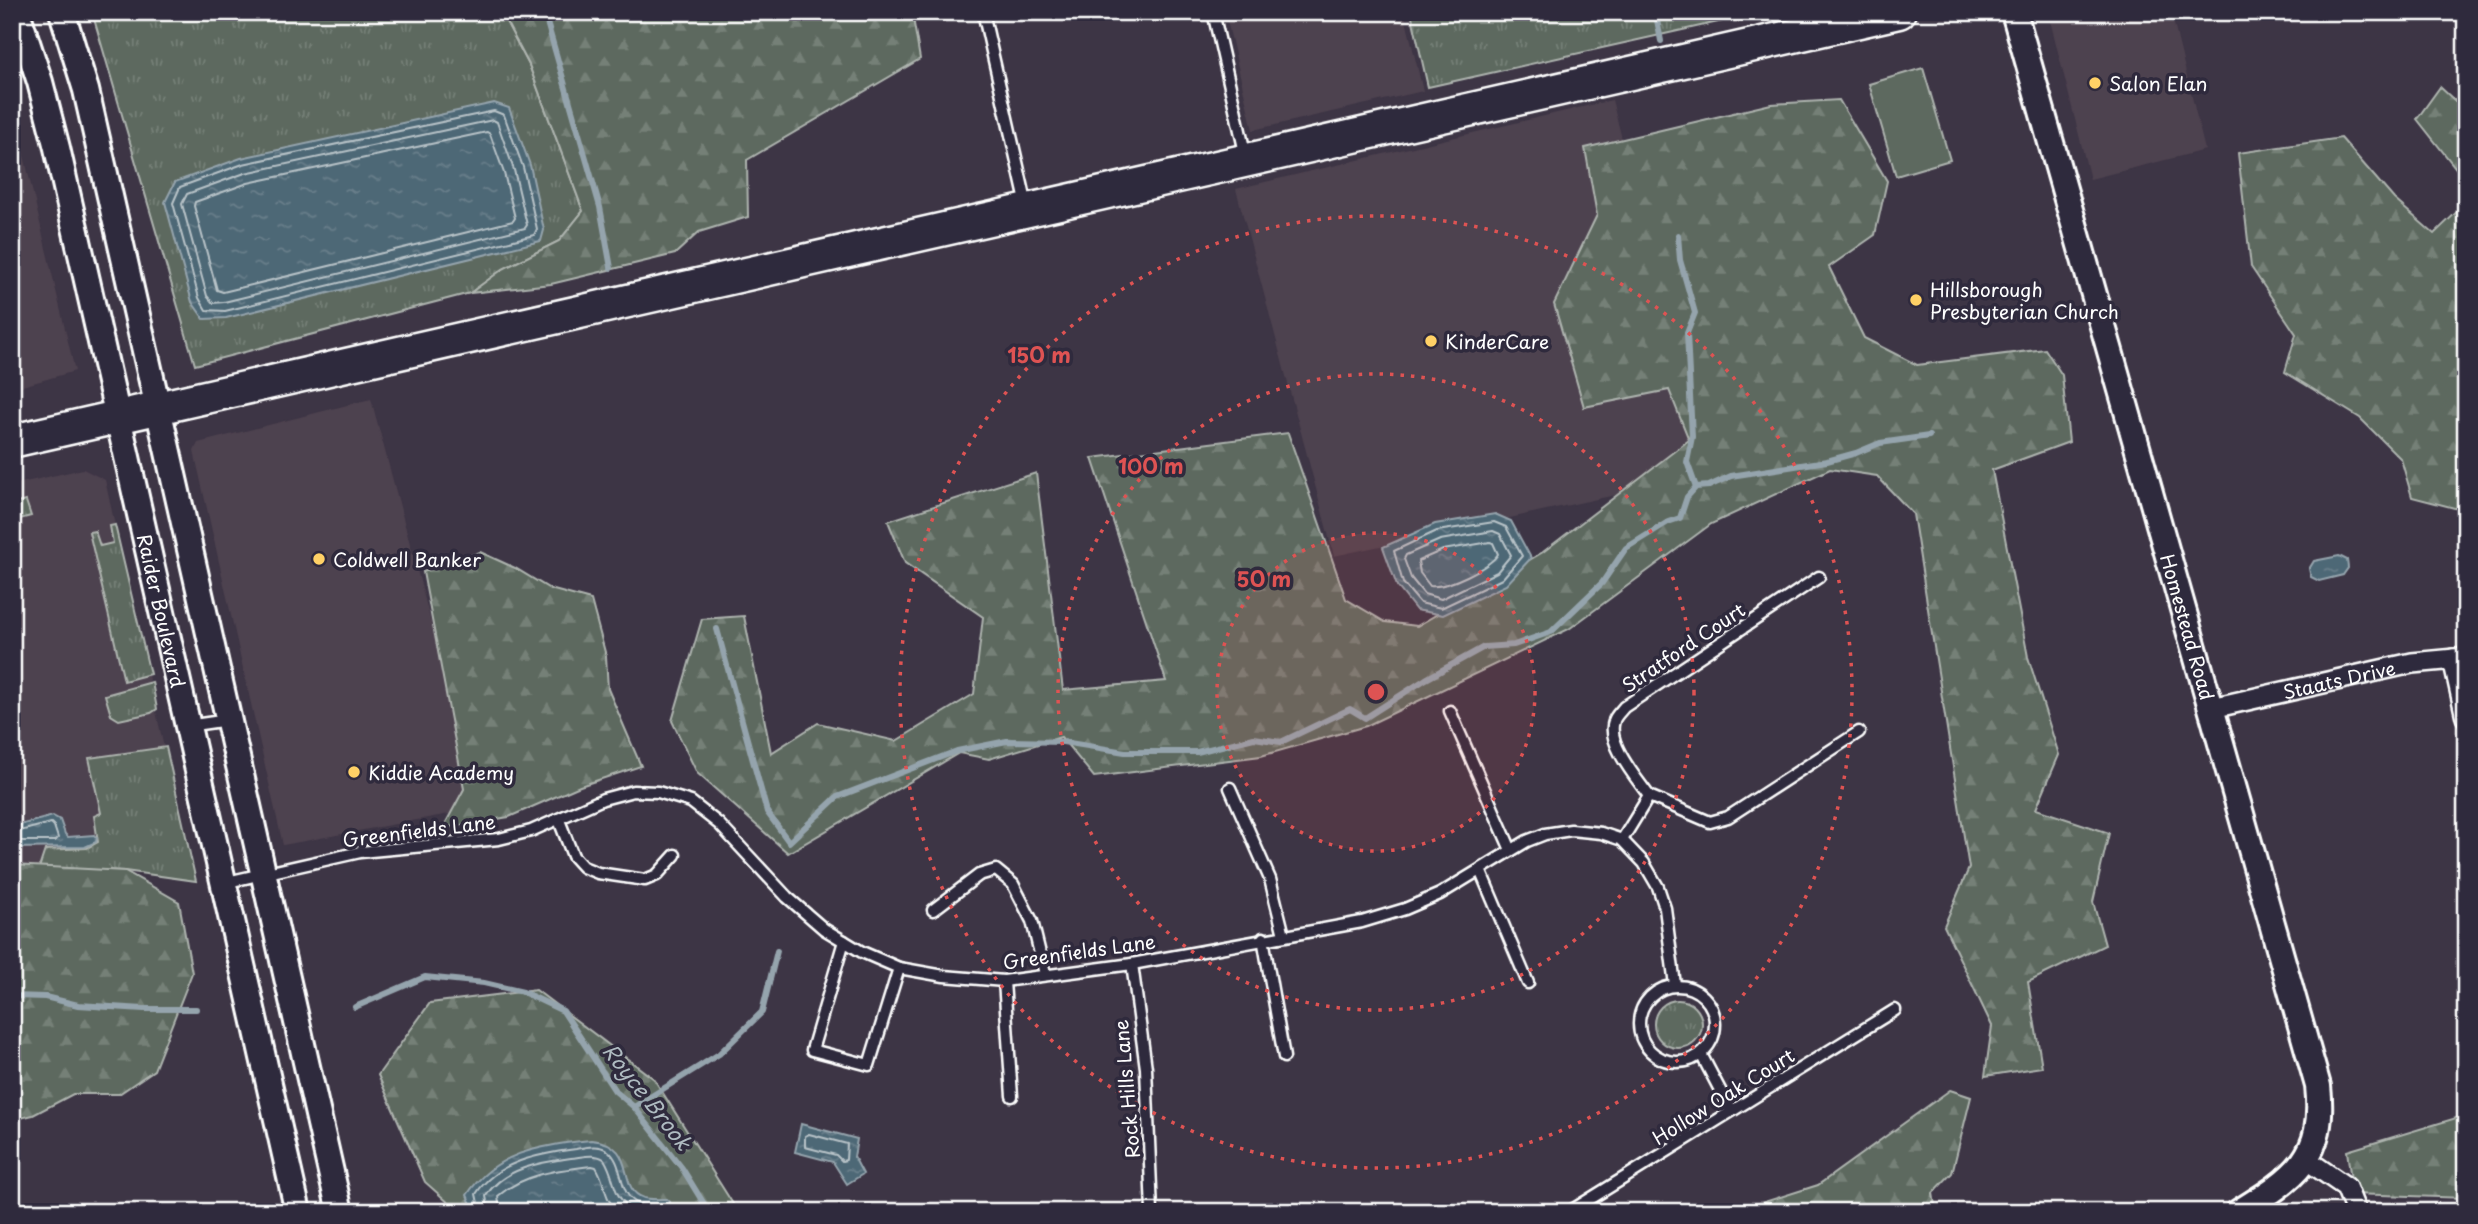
<svg xmlns="http://www.w3.org/2000/svg" width="2478" height="1224" viewBox="0 0 2478 1224" font-family="'Playpen Sans',sans-serif">
  <style>
    .built { fill: #4e424f }
    .grass { fill: url(#grass-tufts); stroke: #aeb4af; stroke-width: 2 }
    .forest { fill: url(#forest-firs); stroke: #aeb4af; stroke-width: 2 }
    .garden { fill: #5d695f; stroke: #aeb4af; stroke-width: 2 }
    .water { fill: url(#water-ripples); stroke: #95a4ad; stroke-width: 2 }
    .lines { fill: none; stroke-linecap: round; stroke-linejoin: round }
    .shore { stroke: #b8c3c8; stroke-width: 2 }
    .stream { stroke: #95a4ad; stroke-width: 6 }
    .service-casing { stroke: #fff; stroke-width: 15 }
    .minor-casing { stroke: #fff; stroke-width: 24 }
    .tertiary-casing { stroke: #fff; stroke-width: 30 }
    .primary-casing { stroke: #fff; stroke-width: 37 }
    .service { stroke: #2f2a3d; stroke-width: 10 }
    .minor { stroke: #2f2a3d; stroke-width: 19 }
    .tertiary { stroke: #2f2a3d; stroke-width: 24 }
    .primary { stroke: #2f2a3d; stroke-width: 32 }
    .ring { fill: none; stroke: #de5353; stroke-width: 3.5; stroke-dasharray: 3.5 7 }
    .poi-dot { fill: #ffd166; stroke: #2f2a3d; stroke-width: 2.5 }
    .labels { text-anchor: middle; dominant-baseline: central; stroke-width: 7; stroke-linejoin: round; paint-order: stroke }
    .poi-label { font-size: 19px; fill: #fff; stroke: #2f2a3d; text-anchor: start }
    .street-label { font-size: 19px; fill: #fff; stroke: #2f2a3d }
    .water-label { font-size: 21px; font-style: italic; fill: #afbbc1; stroke: #2f2a3d }
    .centre { fill: #de5353; stroke: #2f2a3d; stroke-width: 3.5 }
    .ring-label { font-size: 21px; text-anchor: middle; font-weight: bold; fill: #de5353; stroke: #2f2a3d; stroke-width: 7; stroke-linejoin: round; paint-order: stroke }
  </style>
  <defs>
    <pattern id="grass-tufts" width="24" height="20" patternUnits="userSpaceOnUse" patternTransform="scale(1.75)"><rect width="24" height="20" fill="#5d695f"/><path d="M3 7l-1-3M5 7V3M7 7l1-3M15 17l-1-3M17 17v-4M19 17l1-3" fill="none" stroke="#758077"/></pattern>
    <pattern id="forest-firs" width="22" height="20" patternUnits="userSpaceOnUse" patternTransform="scale(1.75)"><rect width="22" height="20" fill="#5d695f"/><path d="M5 1l3.5 6h-7zM16 11l3.5 6h-7z" fill="#758077"/></pattern>
    <pattern id="water-ripples" width="26" height="14" patternUnits="userSpaceOnUse" patternTransform="scale(1.75)"><rect width="26" height="14" fill="#4e6876"/><path d="M2 4q2-2 4 0t4 0M15 11q2-2 4 0t4 0" fill="none" stroke="#697f8b"/></pattern>
  </defs>
  <rect width="100%" height="100%" fill="#3d3545"/>
  <filter id="ink" filterUnits="userSpaceOnUse"><feTurbulence type="fractalNoise" baseFrequency=".0143" numOctaves="2"/><feDisplacementMap in="SourceGraphic" scale="14" xChannelSelector="R" yChannelSelector="G"/><feConvolveMatrix kernelMatrix="1 2 1 2 8 2 1 2 1" color-interpolation-filters="sRGB"/></filter>
  <g filter="url(#ink)">
    <g class="built">
      <polygon points="1225,12 1404,12 1423,91 1253,130"/>
      <polygon points="2048,12 2171,12 2205,150 2090,179"/>
      <polygon points="1612,100 1708,475 1334,556 1236,189"/>
      <polygon points="12,105 75,371 12,389"/>
      <polygon points="371,399 481,808 283,845 194,451 198,443"/>
      <polygon points="83,469 105,480 192,875 12,865 12,485"/>
    </g>
    <g class="grass">
      <polygon points="92,12 501,12 529,65 583,211 559,241 503,269 470,293 195,365"/>
      <polygon points="1411,12 1763,12 1428,87"/>
      <polygon points="26,501 31,516 12,521 12,504"/>
      <polygon points="115,525 150,674 124,681 89,532 95,531 100,546 113,543 110,526"/>
      <polygon points="152,682 157,709 151,713 119,720 111,715 105,695"/>
      <polygon points="166,747 196,881 125,871 39,868 45,850 87,848 98,842 94,816 101,813 89,758"/>
      <circle cx="1678" cy="1024" r="24"/>
    </g>
    <g class="forest">
      <polygon points="501,12 912,12 920,59 747,160 748,217 699,232 675,254 551,284 470,293 503,269 559,241 583,211 529,65"/>
      <polygon points="2440,87 2466,111 2466,181 2417,119"/>
      <polygon points="1839,100 1887,181 1875,235 1829,267 1864,338 1917,365 2045,349 2062,375 2069,442 1992,470 2028,657 2059,755 2036,809 2109,833 2093,902 2105,945 2028,982 2042,1067 1985,1076 1992,1026 1944,926 1969,868 1913,514 1877,476 1830,469 1711,524 1569,629 1366,726 1261,756 1094,777 1061,737 989,759 959,753 788,853 697,773 672,721 702,619 744,616 771,753 818,723 896,741 974,694 983,617 905,563 888,521 1036,473 1063,690 1166,681 1092,458 1288,433 1346,599 1385,622 1417,626 1543,552 1689,440 1669,390 1584,407 1554,304 1597,215 1585,148 1771,104"/>
      <polygon points="2341,138 2394,199 2434,234 2466,203 2466,511 2412,497 2401,459 2360,418 2285,372 2296,334 2251,267 2238,153"/>
      <polygon points="480,552 515,568 550,589 591,600 606,656 608,689 641,766 580,786 509,817 443,828 464,789 423,572"/>
      <polygon points="12,865 125,871 179,902 192,973 154,1070 119,1094 73,1094 33,1115 12,1120"/>
      <polygon points="536,990 654,1079 738,1212 459,1212 425,1182 378,1075 430,1003"/>
      <polygon points="1950,1090 1971,1097 1952,1173 1933,1193 1936,1212 1815,1212 1812,1209 1810,1212 1733,1212 1818,1185"/>
      <polygon points="2466,1115 2466,1198 2353,1194 2347,1151"/>
    </g>
    <polygon class="garden" points="1923,68 1950,160 1896,176 1869,84"/>
    <g class="water">
      <polygon points="494,103 509,108 530,165 544,230 541,241 226,318 204,319 192,302 165,202 175,182 241,158"/>
      <polygon points="1495,514 1511,521 1531,558 1506,585 1443,615 1416,610 1397,586 1383,547 1435,524"/>
      <polygon points="2339,556 2347,560 2348,568 2343,575 2319,581 2311,577 2309,569 2314,561"/>
      <polygon points="53,816 60,820 65,834 68,837 94,835 97,838 96,842 85,847 12,848 12,827"/>
      <polygon points="801,1124 857,1139 854,1157 863,1174 847,1184 833,1162 795,1152"/>
      <path d="M591,1140c49,4 24,49 53,58 7,2 16,1 23,1l3,3v10l-196,-1 -7,-16c30,-45 75,-49 124,-55z"/>
    </g>
    <g class="lines">
      <g class="shore">
        <polygon points="494,111 504,115 523,167 537,229 534,235 225,311 206,310 199,298 173,203 180,187 243,164"/>
        <polygon points="493,120 497,122 514,170 527,225 525,228 224,302 213,303 207,296 182,204 187,194 245,173"/>
        <polygon points="487,132 490,134 504,173 515,218 513,221 223,292 217,290 194,206 195,202 248,183"/>
        <polygon points="1494,522 1506,527 1522,556 1502,579 1441,608 1420,603 1403,583 1394,551 1437,531"/>
        <polygon points="1493,531 1500,534 1511,555 1497,572 1441,599 1424,594 1411,578 1404,559 1406,555 1440,540"/>
        <path d="M1490,542l3,1 5,11c-8,13 -52,35 -68,32l-10,-13 -2,-12 25,-11z"/>
        <polyline points="12,833 51,823 54,826 58,838 55,841 12,841"/>
        <polygon points="809,1134 847,1144 846,1160 842,1161 836,1155 805,1147 805,1136"/>
        <path d="M480,1212l-4,-18c21,-33 63,-40 100,-45 10,-2 22,-5 31,1 19,14 9,44 32,54 6,2 15,2 22,2l2,6"/>
        <path d="M489,1212l-3,-16c17,-28 56,-34 85,-38 11,-1 23,-5 33,1 14,23 5,36 32,53"/>
        <path d="M500,1212l-2,-16c27,-23 61,-26 94,-30l4,1c10,15 7,32 22,45"/>
      </g>
      <g class="stream">
        <polyline points="544,12 600,207 611,268"/>
        <polyline points="1661,41 1657,20 1664,12"/>
        <polyline points="1678,235 1680,260 1695,313 1687,333 1692,437 1687,462 1696,487"/>
        <polyline points="717,629 767,812 789,842 837,797 957,751 1007,741 1063,742 1125,752 1197,752 1254,738 1281,742 1350,709 1365,718 1426,679 1484,647 1514,645 1551,632 1602,583 1626,548 1668,522 1680,518 1687,497 1696,487 1709,486 1731,476 1827,461 1856,453 1880,443 1929,436"/>
        <polyline points="12,996 45,997 78,1005 144,1009 196,1009"/>
        <polyline points="355,1007 425,977 484,983 523,992 563,1011 615,1091 634,1107 682,1168 709,1212"/>
        <polyline points="634,1107 719,1054 762,1012 777,951"/>
      </g>
      <defs>
        <g id="service">
          <polyline points="983,12 1027,206"/>
          <polyline points="1213,12 1246,157"/>
          <polyline points="1450,711 1511,850"/>
          <polyline points="187,726 228,720"/>
          <polyline points="1230,788 1270,879 1284,935"/>
          <path d="M1649,796c-12,-17 -43,-53 -35,-75 1,-5 7,-10 10,-14l195,-130"/>
          <polyline points="1649,796 1710,822 1728,817 1859,732"/>
          <polyline points="559,820 573,856 583,867 598,873 645,880 657,875 675,855"/>
          <polyline points="1622,840 1649,796"/>
          <polyline points="1480,870 1528,983"/>
          <polyline points="223,883 360,852 499,839 531,831 603,799 633,791 658,792 691,802 719,824 787,897 824,929 862,952 899,968 944,976 1004,981 1132,964 1362,922 1405,909 1440,894 1527,841 1545,834 1571,830 1601,833 1622,840 1644,863 1658,887 1665,908 1675,985"/>
          <polyline points="933,910 979,875 996,870 1013,884 1032,921 1045,974"/>
          <polyline points="1263,938 1284,1057"/>
          <polyline points="844,941 812,1050 869,1065 899,968"/>
          <polyline points="1132,964 1146,1068 1152,1212"/>
          <polyline points="1004,981 1012,1096"/>
          <circle cx="1677" cy="1024" r="38"/>
          <polyline points="1701,1054 1731,1111"/>
          <polyline points="1569,1212 1895,1010"/>
        </g>
        <g id="minor">
          <polyline points="2453,659 2466,717"/>
          <path id="s1" d="M2212,708l200,-45 54,-5"/>
          <polyline points="2307,1160 2346,1187 2356,1212"/>
        </g>
        <g id="tertiary">
          <path id="s2" d="M17,12l23,70 17,66 241,1064"/>
          <polyline points="62,12 86,90 340,1212"/>
          <path id="s3" d="M2014,12l304,1074c8,72 -23,91 -79,126"/>
        </g>
        <polyline id="primary" points="12,441 1899,12"/>
      </defs>
      <use href="#service" class="service-casing"/>
      <use href="#minor" class="minor-casing"/>
      <use href="#tertiary" class="tertiary-casing"/>
      <use href="#primary" class="primary-casing"/>
      <use href="#service" class="service"/>
      <use href="#minor" class="minor"/>
      <use href="#tertiary" class="tertiary"/>
      <use href="#primary" class="primary"/>
    </g>
  </g>
  <circle cx="1376" cy="692" r="159" fill="#de5353" fill-opacity=".12"/>
  <g class="ring">
    <circle cx="1376" cy="692" r="159"/>
    <circle cx="1376" cy="692" r="318"/>
    <circle cx="1376" cy="692" r="476"/>
  </g>
  <g class="poi-dot">
    <circle cx="2095" cy="83" r="7"/>
    <circle cx="1916" cy="300" r="7"/>
    <circle cx="1431" cy="341" r="7"/>
    <circle cx="319" cy="559" r="7"/>
    <circle cx="354" cy="772" r="7"/>
  </g>
  <g class="labels">
    <g class="poi-label">
      <text x="2109" y="83">Salon Elan</text>
      <text x="1930" y="289">Hillsborough<tspan x="1930" dy="22">Presbyterian Church</tspan></text>
      <text x="1445" y="341">KinderCare</text>
      <text x="333" y="559">Coldwell Banker</text>
      <text x="368" y="772">Kiddie Academy</text>
    </g>
    <g class="street-label">
      <text stroke="none"><textPath href="#s2" startOffset="616">Raider Boulevard</textPath></text>
      <text stroke="none"><textPath href="#s3" startOffset="639">Homestead Road</textPath></text>
      <text transform="translate(1683 647) rotate(-34)">Stratford Court</text>
      <text stroke="none"><textPath href="#s1" startOffset="130">Staats Drive</textPath></text>
      <text transform="translate(419 830) rotate(-7)">Greenfields Lane</text>
      <text transform="translate(1079 951) rotate(-8)">Greenfields Lane</text>
      <text transform="translate(1126 1089) rotate(-95)">Rock Hills Lane</text>
      <text transform="translate(1723 1096) rotate(-32)">Hollow Oak Court</text>
    </g>
    <g class="water-label">
      <text transform="translate(648 1096) rotate(52)">Royce Brook</text>
    </g>
  </g>
  <circle cx="1376" cy="692" r="10" class="centre"/>
  <g class="ring-label">
    <text x="1039" y="363">150 m</text>
    <text x="1151" y="474">100 m</text>
    <text x="1264" y="587">50 m</text>
  </g>
  <rect width="2478" height="1224" fill="none" stroke="#2f2a3d" stroke-width="42"/>
  <rect x="21" y="21" width="2436" height="1182" fill="none" stroke="#fff" stroke-width="2.5" filter="url(#ink)"/>
</svg>
